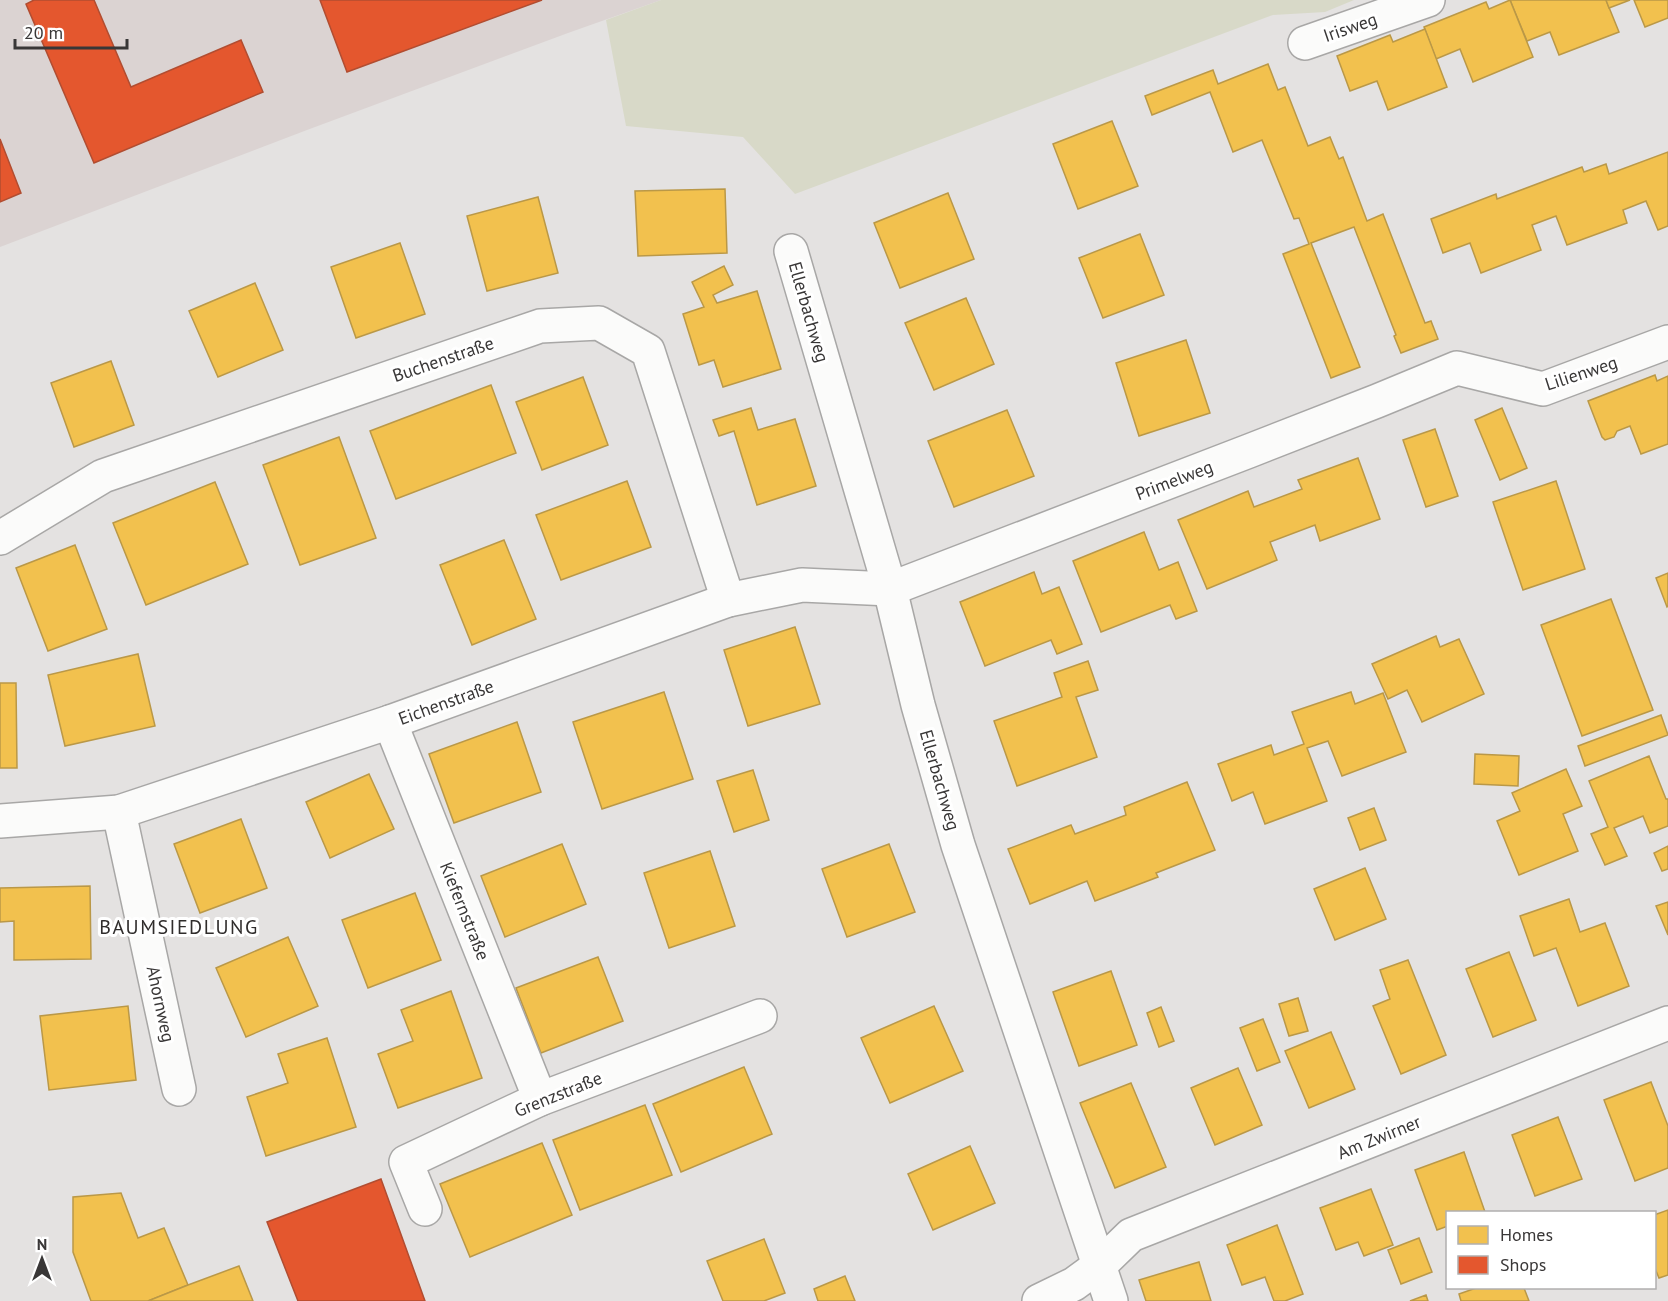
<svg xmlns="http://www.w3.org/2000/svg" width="1668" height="1301" viewBox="0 0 1668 1301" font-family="'PT Sans',sans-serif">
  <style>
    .built { fill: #dbd3d2 }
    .green { fill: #d8d9c8 }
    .homes { fill: #f2c14e; stroke: #ba9847; stroke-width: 1.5 }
    .shops { fill: #e4572e; stroke: #b14d31; stroke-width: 1.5 }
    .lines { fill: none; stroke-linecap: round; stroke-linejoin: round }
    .street-casing { stroke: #a8a7a6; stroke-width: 36 }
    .street { stroke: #fbfbfa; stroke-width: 33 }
    .labels { text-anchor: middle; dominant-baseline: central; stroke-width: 6; stroke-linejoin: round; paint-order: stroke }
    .street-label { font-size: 18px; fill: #393737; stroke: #fff }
    .neighbourhood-label { font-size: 20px; letter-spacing: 1.5px; fill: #2f2c2b; stroke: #fff }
  </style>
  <rect width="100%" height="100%" fill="#e4e2e1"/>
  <polygon class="built" points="0,0 661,0 568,33 307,130 0,247"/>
  <polygon class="green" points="661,0 1354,0 1325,12 1273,15 795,194 743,137 626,126 606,20"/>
  <g class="homes">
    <polygon points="1510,0 1606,0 1619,32 1559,55 1550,32 1527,41"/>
    <polygon points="1510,0 1533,57 1473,82 1460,49 1436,59 1424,27 1486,2 1489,9"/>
    <polygon points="1606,0 1630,0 1609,8"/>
    <polygon points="1634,0 1668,0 1668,18 1645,27"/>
    <polygon points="1425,29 1447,87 1388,110 1377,81 1350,91 1337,56 1390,35 1393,42"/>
    <polygon points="1268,64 1278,90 1285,87 1308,146 1330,137 1339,159 1343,157 1367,221 1383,214 1425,323 1431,321 1438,339 1401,353 1394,336 1396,335 1354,227 1311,243 1360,367 1331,378 1283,254 1309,244 1299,218 1294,219 1262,140 1233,152 1210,92 1152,115 1145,96 1213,70 1218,84"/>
    <polygon points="1112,121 1138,186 1078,209 1053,144"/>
    <polygon points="1668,152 1668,226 1658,230 1646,201 1623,210 1627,223 1567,245 1556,216 1532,225 1541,250 1481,273 1470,243 1443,253 1431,219 1496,194 1497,199 1582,167 1584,172 1606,164 1609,174"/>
    <polygon points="725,189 727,253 638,256 635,191"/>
    <polygon points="948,193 974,259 900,288 874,223"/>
    <polygon points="538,197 558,273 487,291 467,216"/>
    <polygon points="1140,234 1164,295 1103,318 1079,258"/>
    <polygon points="400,243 425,314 356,338 331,267"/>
    <polygon points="724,266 733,285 713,295 717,303 757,291 781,369 723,387 714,360 699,365 683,314 704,307 692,282"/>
    <polygon points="255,283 283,350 218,377 189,311"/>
    <polygon points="966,298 994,364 934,390 905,323"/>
    <polygon points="1186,340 1210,413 1139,436 1116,363"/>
    <polygon points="111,361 134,425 74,447 51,383"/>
    <polygon points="1655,375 1657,381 1668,376 1668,444 1641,454 1630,426 1617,431 1614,437 1605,440 1602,437 1588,401"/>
    <polygon points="583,377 608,445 542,470 516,402"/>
    <polygon points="491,385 516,453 396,499 370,431"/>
    <polygon points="751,408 758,430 795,419 816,486 757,505 734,431 719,436 713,420"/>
    <polygon points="1502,408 1527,468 1500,480 1475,420"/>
    <polygon points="1007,410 1034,476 954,507 928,441"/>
    <polygon points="1435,429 1458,496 1426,507 1403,440"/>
    <polygon points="339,437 376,538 300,565 263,465"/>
    <polygon points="1358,458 1380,519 1320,541 1315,525 1270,542 1277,560 1207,589 1178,520 1248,491 1254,507 1302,489 1298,480"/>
    <polygon points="627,481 651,547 561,580 536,515"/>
    <polygon points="1556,481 1585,569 1523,590 1493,502"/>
    <polygon points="215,482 248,564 146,605 113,523"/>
    <polygon points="1144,532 1159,570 1178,562 1197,611 1176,619 1170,605 1101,632 1073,561"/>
    <polygon points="504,540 536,619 472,645 440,565"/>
    <polygon points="75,545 107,629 48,651 16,568"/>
    <polygon points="1034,572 1042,594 1059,587 1082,644 1057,654 1051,640 985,666 960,602"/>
    <polygon points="1668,573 1668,606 1667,607 1656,578"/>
    <polygon points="1611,599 1653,710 1582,736 1541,625"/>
    <polygon points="795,627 820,704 748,726 724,650"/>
    <polygon points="1436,636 1440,647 1459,639 1484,694 1422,722 1407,690 1388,699 1372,664"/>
    <polygon points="138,654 155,726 65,746 48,675"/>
    <polygon points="1088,661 1098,690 1076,697 1097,757 1017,786 994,721 1062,697 1054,673"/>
    <polygon points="0,683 16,683 17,768 0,768"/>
    <polygon points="664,692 693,779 602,809 573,722"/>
    <polygon points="1351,692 1355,704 1383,693 1406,752 1342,776 1328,741 1307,748 1327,801 1265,824 1253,792 1232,801 1218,764 1271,745 1274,755 1304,744 1292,712"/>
    <polygon points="1661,715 1668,735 1585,766 1578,746"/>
    <polygon points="517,722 541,792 454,823 429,754"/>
    <polygon points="1475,754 1519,756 1518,786 1474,784"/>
    <polygon points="1649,756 1666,799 1668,799 1668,826 1650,833 1643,816 1614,828 1627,856 1605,865 1591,834 1608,827 1589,781"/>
    <polygon points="1566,769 1582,806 1563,814 1578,851 1519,875 1497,821 1520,811 1512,793"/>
    <polygon points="753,770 769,820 734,832 717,781"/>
    <polygon points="369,774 394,829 330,858 306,802"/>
    <polygon points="1187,782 1215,850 1156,873 1158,877 1095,901 1087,881 1030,904 1008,849 1071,825 1075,834 1126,815 1124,807"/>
    <polygon points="1374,808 1386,840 1360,850 1348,818"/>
    <polygon points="241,819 267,888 200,913 174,844"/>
    <polygon points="562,844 586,904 505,937 481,876"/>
    <polygon points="889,844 915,912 847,937 822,869"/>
    <polygon points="1668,846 1668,869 1662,871 1654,853"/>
    <polygon points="710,851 735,926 669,948 644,873"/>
    <polygon points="1365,868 1386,919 1335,940 1314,889"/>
    <polygon points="90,886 91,959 14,960 14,921 0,922 0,888"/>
    <polygon points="415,893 441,960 368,988 342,920"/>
    <polygon points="1569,899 1580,932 1605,923 1629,986 1578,1006 1556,948 1534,956 1520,916"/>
    <polygon points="1668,902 1668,935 1656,906"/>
    <polygon points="288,937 318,1006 246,1037 216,968"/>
    <polygon points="1509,952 1536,1020 1493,1037 1466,969"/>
    <polygon points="598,957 623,1021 541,1053 516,988"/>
    <polygon points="1408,960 1446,1055 1401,1074 1373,1006 1390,999 1380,970"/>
    <polygon points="1111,971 1137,1045 1079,1066 1053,992"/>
    <polygon points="451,991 482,1078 398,1108 378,1054 413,1041 401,1010"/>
    <polygon points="1298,998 1308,1031 1289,1036 1279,1004"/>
    <polygon points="128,1006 136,1080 49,1090 40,1016"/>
    <polygon points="934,1006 963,1071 890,1103 861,1038"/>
    <polygon points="1161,1007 1174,1041 1159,1047 1147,1013"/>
    <polygon points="1263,1019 1280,1062 1257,1071 1240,1028"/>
    <polygon points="1331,1032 1355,1089 1309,1108 1285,1051"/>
    <polygon points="327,1038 356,1127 266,1156 247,1097 288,1083 278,1054"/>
    <polygon points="744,1067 772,1134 681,1172 653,1104"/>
    <polygon points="1238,1068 1262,1125 1215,1145 1191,1088"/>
    <polygon points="1651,1082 1668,1126 1668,1168 1635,1181 1604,1100"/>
    <polygon points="1131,1083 1166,1167 1115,1188 1080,1103"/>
    <polygon points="645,1105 672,1175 580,1210 553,1140"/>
    <polygon points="1558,1117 1582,1179 1535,1196 1512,1135"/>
    <polygon points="542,1143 572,1215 470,1257 440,1184"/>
    <polygon points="970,1146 995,1203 933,1230 908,1174"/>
    <polygon points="1464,1152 1485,1212 1448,1212 1448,1226 1437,1230 1415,1170"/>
    <polygon points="1371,1189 1393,1245 1364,1256 1358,1242 1336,1250 1320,1208"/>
    <polygon points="121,1193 138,1238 164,1228 188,1285 148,1301 91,1301 73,1252 73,1197"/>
    <polygon points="1668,1210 1668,1275 1659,1278 1654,1266 1654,1215"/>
    <polygon points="1277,1225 1303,1294 1285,1301 1274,1301 1265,1277 1242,1285 1227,1245"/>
    <polygon points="1419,1238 1432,1272 1401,1284 1388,1250"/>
    <polygon points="764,1239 785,1293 764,1301 723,1301 707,1261"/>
    <polygon points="1199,1262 1211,1301 1146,1301 1139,1280"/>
    <polygon points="239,1266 253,1301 148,1301 188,1285"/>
    <polygon points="845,1276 855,1301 818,1301 814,1289"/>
    <polygon points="1476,1288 1524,1288 1529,1301 1461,1301 1459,1294"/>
    <polygon points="1426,1295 1428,1301 1410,1301"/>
  </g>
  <g class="shops">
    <polygon points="34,0 94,0 131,87 241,40 263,92 94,163 26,4"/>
    <polygon points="320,0 542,0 347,72"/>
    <polygon points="0,139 21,193 0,202"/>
    <polygon points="381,1179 425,1301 298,1301 267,1222"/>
  </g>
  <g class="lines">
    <defs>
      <g id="street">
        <polyline points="1305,43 1428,0"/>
        <polyline points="791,251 890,589 918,705 958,845 1111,1301"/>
        <polyline points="0,538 103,476 540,326 599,323 648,351 728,600"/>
        <polyline points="390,722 540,1099"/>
        <polyline points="119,812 179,1089"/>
        <polyline points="0,821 119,812 390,722 728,600 802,585 890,589 1249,451 1377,401 1457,368 1543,389 1668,342"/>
        <polyline points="425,1209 406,1162 540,1099 760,1016"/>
        <polyline points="1039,1301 1074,1284 1100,1265 1131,1235 1668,1023"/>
      </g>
    </defs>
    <use href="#street" class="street-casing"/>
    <use href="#street" class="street"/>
  </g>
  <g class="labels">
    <g class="street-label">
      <text transform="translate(1350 27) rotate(-19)">Irisweg</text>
      <text transform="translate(809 312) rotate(74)">Ellerbachweg</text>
      <text transform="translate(443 359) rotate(-19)">Buchenstraße</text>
      <text transform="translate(1581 373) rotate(-18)">Lilienweg</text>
      <text transform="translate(1174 480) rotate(-21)">Primelweg</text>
      <text transform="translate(446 702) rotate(-20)">Eichenstraße</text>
      <text transform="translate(940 780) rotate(74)">Ellerbachweg</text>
      <text transform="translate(465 911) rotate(68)">Kiefernstraße</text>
      <text transform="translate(161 1004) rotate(78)">Ahornweg</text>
      <text transform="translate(558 1094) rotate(-22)">Grenzstraße</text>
      <text transform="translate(1379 1137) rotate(-22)">Am Zwirner</text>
    </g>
    <g class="neighbourhood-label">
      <text x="179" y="927">BAUMSIEDLUNG</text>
    </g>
  </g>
  <rect x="1446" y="1211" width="210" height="78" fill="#ffffff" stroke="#b0afaf" stroke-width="1.5"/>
  <rect x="1458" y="1226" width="30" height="18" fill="#f2c14e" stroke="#b0afaf" stroke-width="1.5"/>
  <text x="1500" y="1241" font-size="18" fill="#393737">Homes</text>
  <rect x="1458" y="1256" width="30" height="18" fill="#e4572e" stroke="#b0afaf" stroke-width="1.5"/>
  <text x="1500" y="1271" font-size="18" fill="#393737">Shops</text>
  <g transform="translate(42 1259)" stroke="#ffffff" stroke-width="4.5" paint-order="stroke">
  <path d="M0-4.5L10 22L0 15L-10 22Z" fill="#393737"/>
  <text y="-9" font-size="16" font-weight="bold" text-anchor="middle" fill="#393737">N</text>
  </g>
  <path d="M15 39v9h112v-9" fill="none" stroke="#393737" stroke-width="3"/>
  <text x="24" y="39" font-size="18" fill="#393737" stroke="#ffffff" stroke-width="4.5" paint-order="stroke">20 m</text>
</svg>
